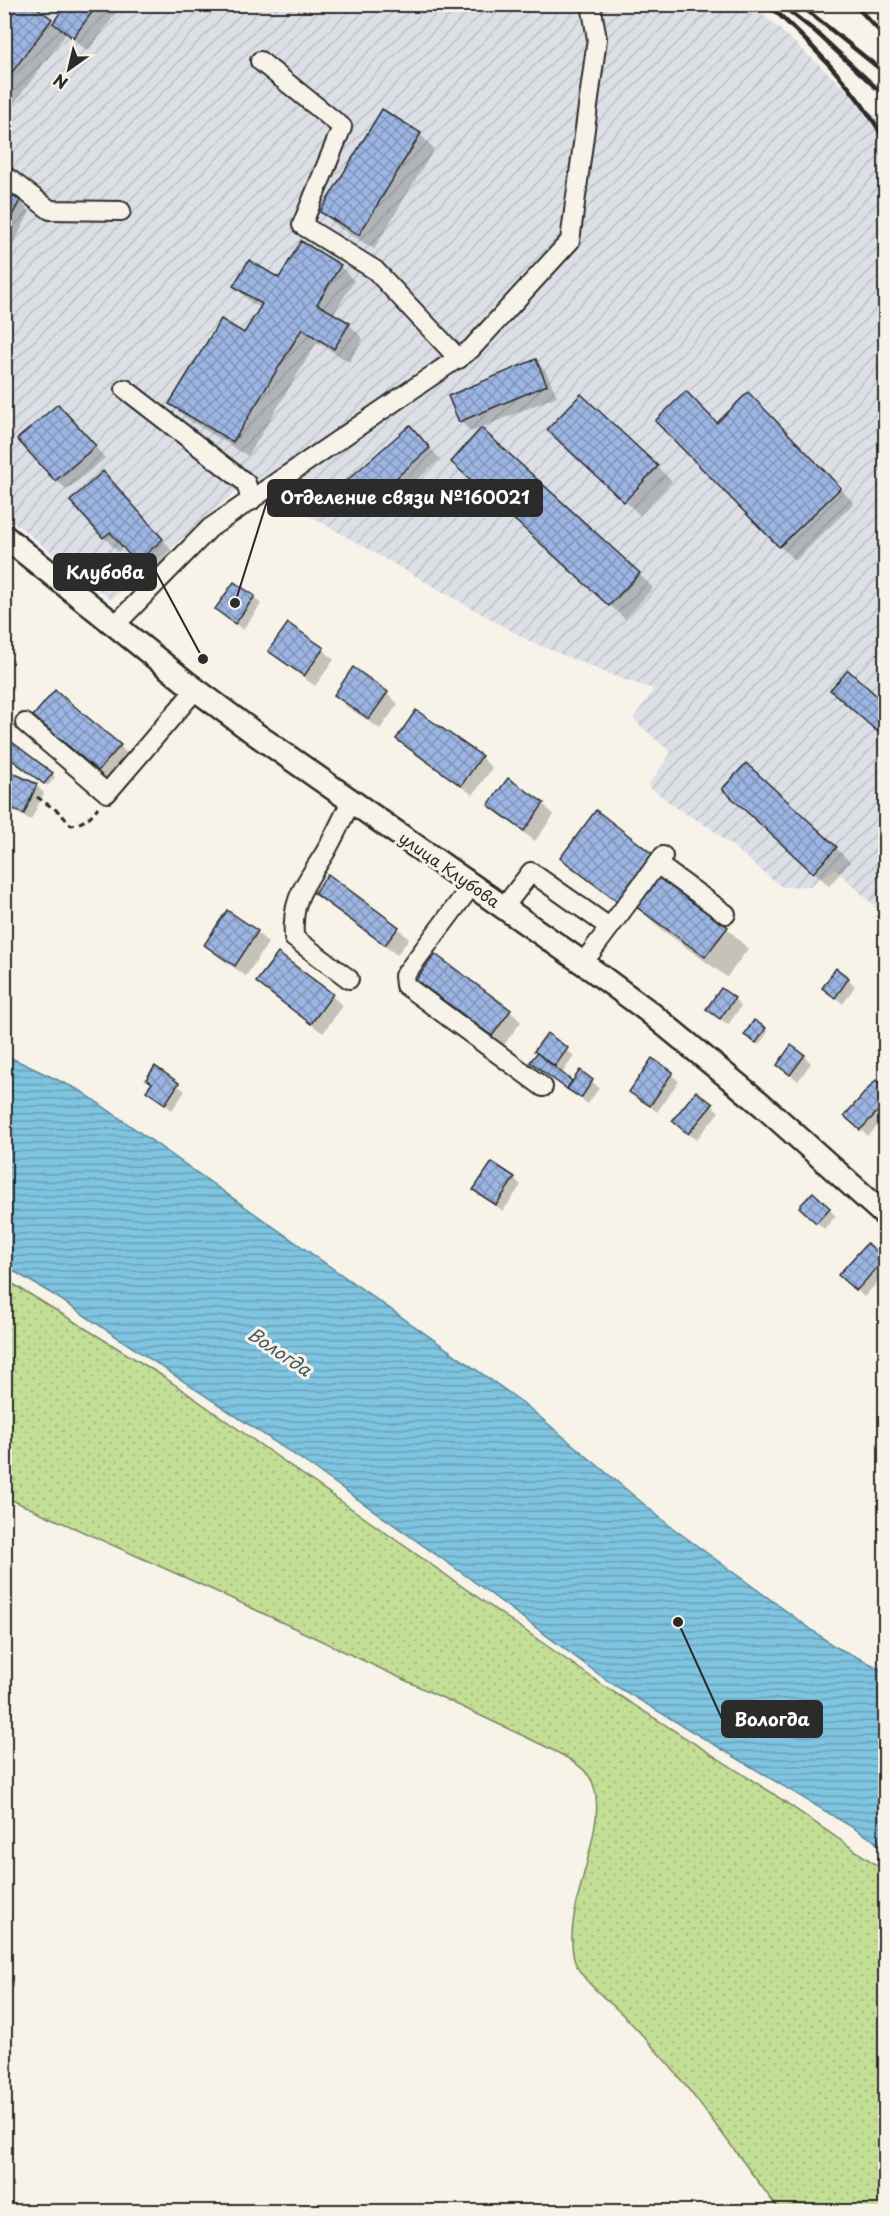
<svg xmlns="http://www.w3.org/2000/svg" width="890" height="2216" viewBox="0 0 890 2216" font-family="'Playpen Sans',sans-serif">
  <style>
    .industrial { fill: url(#industrial-furrows) }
    .grass { fill: url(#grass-dots); stroke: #778460; stroke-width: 1.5 }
    .water { fill: url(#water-rules); stroke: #5d8798; stroke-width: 1.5 }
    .shadow { fill: #0003 }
    .building { fill: url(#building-cross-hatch); stroke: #2b2b2b; stroke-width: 1.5 }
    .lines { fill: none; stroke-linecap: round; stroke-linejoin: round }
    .minor-casing { stroke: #2b2b2b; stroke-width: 22 }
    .major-casing { stroke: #2b2b2b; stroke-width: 27 }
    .path { stroke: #2b2b2b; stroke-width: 3; stroke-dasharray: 6 4.5; stroke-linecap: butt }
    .minor { stroke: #f7f3e8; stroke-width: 18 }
    .major { stroke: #f7f3e8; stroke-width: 22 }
    .rail { stroke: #2b2b2b; stroke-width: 4.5 }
    .labels { text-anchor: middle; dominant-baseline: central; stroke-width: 6; stroke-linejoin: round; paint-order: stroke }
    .street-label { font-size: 16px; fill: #2b2b2b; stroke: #f7f3e8 }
    .water-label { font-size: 18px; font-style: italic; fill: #445961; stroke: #f7f3e8 }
    .leader { fill: none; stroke: #2b2b2b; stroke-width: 2 }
    .callout-dot { fill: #2b2b2b; stroke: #f7f3e8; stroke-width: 2 }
    .callout { fill: #2b2b2b; stroke: #2b2b2b; stroke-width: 2 }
    .callout-label { font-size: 18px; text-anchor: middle; font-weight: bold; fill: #fff }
  </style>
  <defs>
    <pattern id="industrial-furrows" width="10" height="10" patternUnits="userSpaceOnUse" patternTransform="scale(1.5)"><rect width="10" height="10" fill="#dce0e6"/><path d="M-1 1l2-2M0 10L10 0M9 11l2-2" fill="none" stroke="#bdc0c5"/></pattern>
    <pattern id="grass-dots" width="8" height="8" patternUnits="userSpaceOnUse" patternTransform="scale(1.5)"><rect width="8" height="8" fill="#c3de95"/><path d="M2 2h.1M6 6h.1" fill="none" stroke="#a8bf81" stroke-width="1.8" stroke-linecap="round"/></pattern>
    <pattern id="water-rules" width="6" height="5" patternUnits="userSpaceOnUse" patternTransform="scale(1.5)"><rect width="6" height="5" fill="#7fc4e0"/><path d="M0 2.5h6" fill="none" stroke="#689fb6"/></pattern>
    <pattern id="building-cross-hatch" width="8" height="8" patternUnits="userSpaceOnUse" patternTransform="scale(1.5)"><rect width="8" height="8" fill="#9cb5e2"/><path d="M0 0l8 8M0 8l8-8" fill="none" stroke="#7f93b7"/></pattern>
  </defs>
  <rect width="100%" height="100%" fill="#f7f3e8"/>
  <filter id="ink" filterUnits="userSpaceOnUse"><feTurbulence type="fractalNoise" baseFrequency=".0167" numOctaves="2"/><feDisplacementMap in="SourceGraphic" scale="12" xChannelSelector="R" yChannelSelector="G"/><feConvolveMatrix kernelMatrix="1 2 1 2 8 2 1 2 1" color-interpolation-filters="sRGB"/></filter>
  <g filter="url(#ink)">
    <polygon class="industrial" points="4,5 753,5 885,125 885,916 835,869 810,886 782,887 710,828 678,809 648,786 671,753 633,719 654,689 619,678 531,642 301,511 246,483 111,600 5,515"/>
    <path class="grass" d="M5,1279l156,96 443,311 165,105 116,80v340h-105c-36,-47 -70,-96 -107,-141 -15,-17 -30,-35 -46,-51 -14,-15 -45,-37 -52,-57 -17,-52 42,-144 14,-186 -10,-15 -41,-28 -57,-36l-308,-145 -219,-98z"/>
    <polygon class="water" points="5,1055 81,1091 522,1402 670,1526 834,1646 885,1671 885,1852 872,1839 609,1682 469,1578 305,1462 52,1294 5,1266"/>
    <g class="shadow">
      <polygon points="4,4 30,4 54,23 68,4 123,4 88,51 66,34 4,117"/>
      <polygon points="420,134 434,149 374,249 337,226 322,212"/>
      <polygon points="4,193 20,201 30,212 4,262"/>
      <polygon points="340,266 354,281 333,315 349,324 363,339 349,362 317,342 248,456 186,418 171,403 244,335 261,308 249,301 235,286 279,281"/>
      <polygon points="536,361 546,372 557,396 471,432 460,421"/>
      <polygon points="748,395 854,503 795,561 657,421 717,425"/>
      <polygon points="581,396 672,481 640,515 564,444"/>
      <polygon points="69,417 105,458 67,490 56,480"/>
      <polygon points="421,438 440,459 376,516 365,505"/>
      <polygon points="468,476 639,574 653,588 625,619"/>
      <polygon points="118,488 176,555 152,576 124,547 118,552 104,537"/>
      <polygon points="254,597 261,604 243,630 217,609"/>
      <polygon points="323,649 334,660 315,686 281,661 270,651"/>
      <polygon points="387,693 398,704 380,729 346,706 335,695"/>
      <polygon points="843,700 886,706 886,738"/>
      <polygon points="417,712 481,757 492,768 473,795 409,750 398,739"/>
      <polygon points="35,716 120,746 141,768 120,791 57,737"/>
      <polygon points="4,753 52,774 55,777 48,786"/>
      <polygon points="14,775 37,786 44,793 31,820 4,806 4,795"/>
      <polygon points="739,803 836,848 850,862 829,886"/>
      <polygon points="543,804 554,815 535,841 501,816 490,805"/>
      <polygon points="562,858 658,877 727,928 748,949 727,977 658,927 636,905 630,913 573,869"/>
      <polygon points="316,893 398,928 409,939 397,955 327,904"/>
      <polygon points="228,912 257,932 268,943 246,976 217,956 206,945"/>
      <polygon points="278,955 332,996 343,1006 323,1033 269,993 258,982"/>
      <polygon points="848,979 855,986 843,1004 831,994"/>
      <polygon points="418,980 510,1011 521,1022 503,1046 428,991"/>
      <polygon points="734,999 741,1006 728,1025 708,1009"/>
      <polygon points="754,1022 768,1032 759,1045 749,1038"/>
      <polygon points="547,1035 574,1056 561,1075 573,1084 592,1081 599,1088 588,1104 532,1062"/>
      <polygon points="804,1056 811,1063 798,1081 779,1065"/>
      <polygon points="653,1060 679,1081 657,1112 631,1091"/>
      <polygon points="156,1068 185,1091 172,1110 148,1090 153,1083"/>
      <polygon points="886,1091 886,1117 868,1136 853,1122"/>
      <polygon points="712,1105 719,1112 696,1140 681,1127"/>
      <polygon points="514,1178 521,1185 503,1211 475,1190"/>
      <polygon points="813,1194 836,1216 824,1229 808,1214"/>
      <polygon points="867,1245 886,1262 886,1273 864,1297 847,1281"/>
    </g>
    <g class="building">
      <polygon points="4,4 32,4 52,19 4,83"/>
      <polygon points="66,4 98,4 73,38 53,23"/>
      <polygon points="382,109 421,133 359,235 320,212"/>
      <polygon points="4,192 20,200 4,231"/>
      <polygon points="301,241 341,265 317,304 350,323 334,349 302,329 233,442 169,404 221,319 244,333 262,304 233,286 249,260 279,278"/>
      <polygon points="536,359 547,385 459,422 448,396"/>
      <polygon points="686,391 717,423 748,392 841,488 779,547 655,421"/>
      <polygon points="581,394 658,466 624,502 547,430"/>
      <polygon points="58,404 96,446 55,481 17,439"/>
      <polygon points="410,425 430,448 364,506 344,483"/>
      <polygon points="481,428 640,573 609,606 451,462"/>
      <polygon points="103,471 163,539 136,563 110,532 103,538 70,501"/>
      <polygon points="234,582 255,596 235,624 215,609"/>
      <polygon points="288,623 324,648 304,676 268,651"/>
      <polygon points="353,667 388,692 369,719 334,695"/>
      <polygon points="848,670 886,704 886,726 879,733 830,690"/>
      <polygon points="55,690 121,745 98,771 33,716"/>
      <polygon points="416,710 482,756 461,786 396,739"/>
      <polygon points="4,736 53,773 44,784 4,754"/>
      <polygon points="746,763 837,847 813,873 722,789"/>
      <polygon points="13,773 37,784 24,814 4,805 4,792"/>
      <polygon points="508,778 544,803 524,831 488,805"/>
      <polygon points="596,810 655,856 619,903 560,858"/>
      <polygon points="328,874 399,927 385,945 314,893"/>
      <polygon points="658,875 728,927 705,957 635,906"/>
      <polygon points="227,910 258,931 235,966 204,945"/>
      <polygon points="278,953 333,994 311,1024 256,982"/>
      <polygon points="435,954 511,1010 492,1036 416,980"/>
      <polygon points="836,968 849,978 835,998 822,988"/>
      <polygon points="721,988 735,998 720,1019 706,1009"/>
      <polygon points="754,1020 766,1028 756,1043 744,1035"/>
      <polygon points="547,1033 568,1048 555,1066 534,1051"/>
      <polygon points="791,1045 805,1055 790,1075 777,1065"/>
      <polygon points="537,1053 572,1081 567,1089 530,1062"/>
      <polygon points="652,1058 673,1072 650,1106 629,1092"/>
      <polygon points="155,1066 179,1083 165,1104 146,1091 152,1083 146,1079"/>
      <polygon points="580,1070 593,1080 581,1098 567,1089"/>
      <polygon points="876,1080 886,1089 886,1103 860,1130 844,1116"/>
      <polygon points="696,1091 713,1104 688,1134 672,1121"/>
      <polygon points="492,1162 515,1177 496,1205 473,1190"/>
      <polygon points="813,1192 830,1208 816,1223 799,1207"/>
      <polygon points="867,1243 885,1259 856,1291 838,1275"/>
    </g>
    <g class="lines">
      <defs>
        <g id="minor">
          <polyline points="260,61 342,127 302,225 375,270 459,359"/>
          <polyline points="4,175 50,210 121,211"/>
          <polyline points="125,389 246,483 251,501"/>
          <polyline points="115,625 210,528 471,349 570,241 597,39 591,4"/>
          <polyline points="25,723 107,793 196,689"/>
          <polyline points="657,864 726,914"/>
          <polyline points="472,885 404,976 405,985 543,1087"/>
          <polyline points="504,907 531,872 609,927"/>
          <polyline points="583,963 663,856"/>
          <path d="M349,979l-55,-41c-3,-41 12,-54 32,-87 9,-16 17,-34 26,-51"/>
        </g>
        <polyline id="major" points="4,536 187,683 257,735 583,963 648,1011 761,1104 886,1216"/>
      </defs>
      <use href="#minor" class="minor-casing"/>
      <use href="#major" class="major-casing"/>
      <path class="path" d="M37,797l22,15 12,13c13,-2 19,-7 27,-18"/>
      <use href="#minor" class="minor"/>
      <use href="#major" class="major"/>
      <g class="rail">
        <path d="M768,4c44,41 89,85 118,138"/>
        <polyline points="780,4 816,32 886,97"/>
        <polyline points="799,4 885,73"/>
        <polyline points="854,4 886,38"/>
        <polyline points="879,7 886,14"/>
      </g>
    </g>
  </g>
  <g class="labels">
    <g class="street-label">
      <text transform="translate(450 869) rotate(35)">улица Клубова</text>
    </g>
    <g class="water-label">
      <text transform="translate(280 1351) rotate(34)">Вологда</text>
    </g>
  </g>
  <path class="leader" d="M235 603L268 498M203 659L156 572M678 1622L722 1719"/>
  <g class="callout-dot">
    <circle cx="235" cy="603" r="6"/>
    <circle cx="203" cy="659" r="6"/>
    <circle cx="678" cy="1622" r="6"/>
  </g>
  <g class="callout">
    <rect x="268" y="480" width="274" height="36" rx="6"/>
    <rect x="54" y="554" width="102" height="36" rx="6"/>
    <rect x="722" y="1701" width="100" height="36" rx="6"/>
  </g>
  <g class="callout-label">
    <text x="405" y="504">Отделение связи №160021</text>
    <text x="105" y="579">Клубова</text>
    <text x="772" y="1726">Вологда</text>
  </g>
  <rect width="890" height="2216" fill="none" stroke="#f7f3e8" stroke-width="24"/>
  <rect x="12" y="12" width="866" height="2192" fill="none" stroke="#2b2b2b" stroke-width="2" filter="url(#ink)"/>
  <g transform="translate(69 69) rotate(214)" stroke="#f7f3e8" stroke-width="4.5" paint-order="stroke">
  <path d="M0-4.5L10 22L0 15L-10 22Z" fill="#2b2b2b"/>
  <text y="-9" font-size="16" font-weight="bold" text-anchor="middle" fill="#2b2b2b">N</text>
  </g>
</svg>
